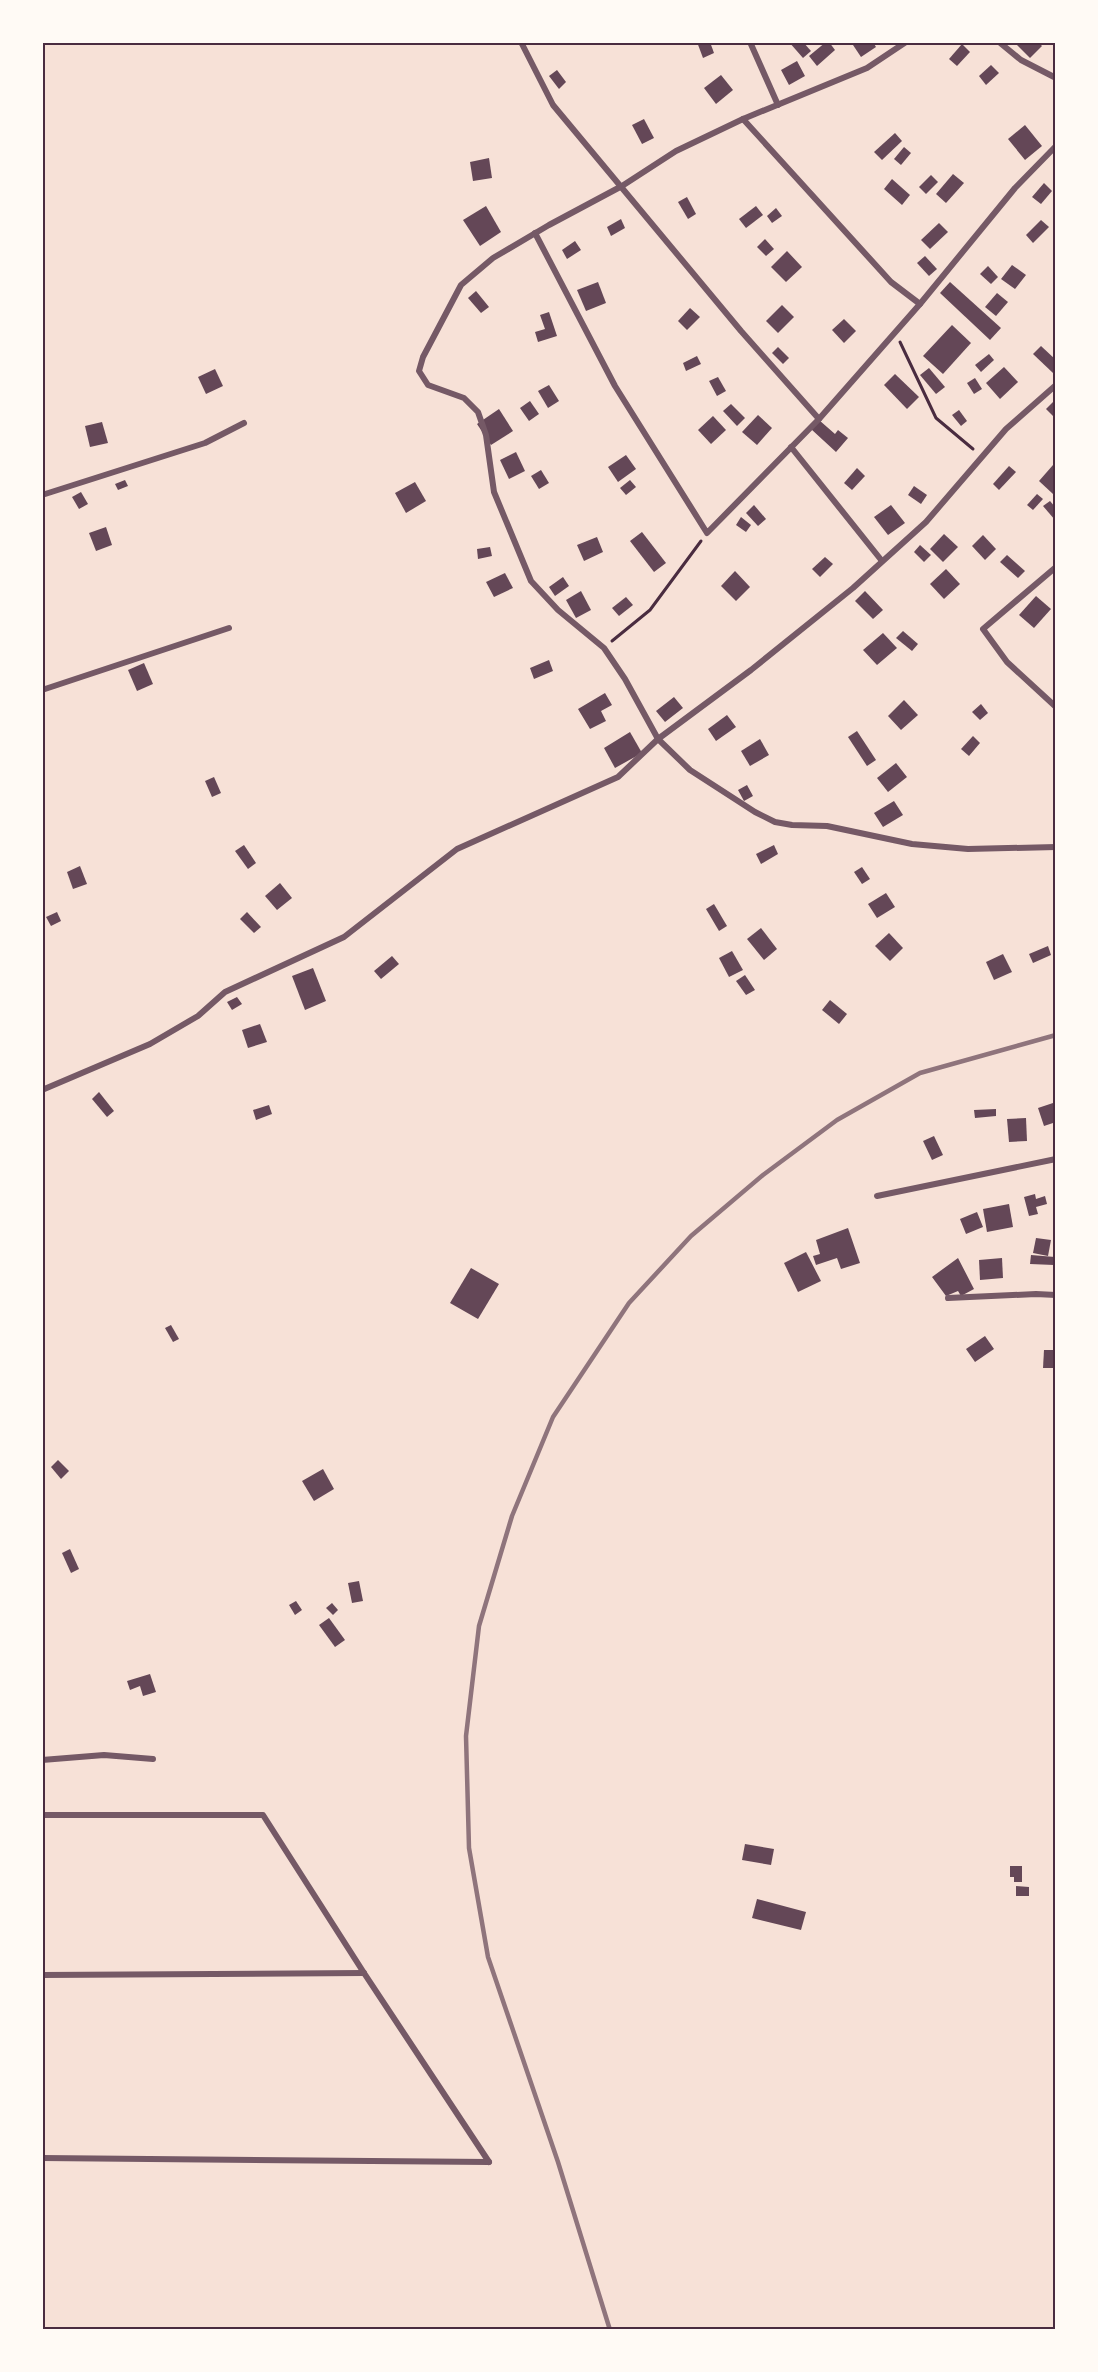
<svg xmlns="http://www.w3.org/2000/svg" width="1098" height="2372" viewBox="0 0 1098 2372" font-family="'Golos Text',sans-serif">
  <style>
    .building { fill: #644757 }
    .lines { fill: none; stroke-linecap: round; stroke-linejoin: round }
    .path { stroke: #4a2c40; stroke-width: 3 }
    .minor { stroke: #755966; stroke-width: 6 }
    .rail { stroke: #8f747c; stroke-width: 4.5 }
    .neatline { fill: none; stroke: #4a2c40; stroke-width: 2 }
  </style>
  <rect width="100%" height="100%" fill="#f7e1d7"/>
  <g class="building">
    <polygon points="697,42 710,42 714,53 703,58"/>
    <polygon points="789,42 803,42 811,51 803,58"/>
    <polygon points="826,42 829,42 835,50 817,66 809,56"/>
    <polygon points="858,42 873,42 876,47 861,57 853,45"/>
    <polygon points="1018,42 1038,42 1042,46 1030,58 1016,44"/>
    <polygon points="962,44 970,52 957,66 949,59"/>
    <polygon points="797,61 805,76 789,85 781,70"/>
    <polygon points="991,65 999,73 986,85 979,76"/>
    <polygon points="557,70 566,82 559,89 549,76"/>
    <polygon points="721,75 733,90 716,104 704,88"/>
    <polygon points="644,119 654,138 642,144 632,125"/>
    <polygon points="1025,125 1042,146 1025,160 1008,139"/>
    <polygon points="895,133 902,141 882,160 874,152"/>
    <polygon points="904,147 911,153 901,165 894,159"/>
    <polygon points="489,158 492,178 473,181 470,162"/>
    <polygon points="953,174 964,183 946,203 936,194"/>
    <polygon points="931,175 938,182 926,194 919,187"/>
    <polygon points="892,179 910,195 902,205 884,189"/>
    <polygon points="1044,183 1052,191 1041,204 1032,197"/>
    <polygon points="687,197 696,214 688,219 678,202"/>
    <polygon points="486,206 501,232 480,246 463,220"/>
    <polygon points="756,206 763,215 746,228 739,219"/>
    <polygon points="776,208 782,216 772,223 767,216"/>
    <polygon points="621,219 625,228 611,236 607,227"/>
    <polygon points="1041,220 1049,227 1033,243 1026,235"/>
    <polygon points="939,223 948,232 930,249 921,240"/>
    <polygon points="765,239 774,249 766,256 757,247"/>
    <polygon points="575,241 581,250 567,259 562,250"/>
    <polygon points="787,251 802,267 786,282 771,267"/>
    <polygon points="925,256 937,269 929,276 917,263"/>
    <polygon points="1012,265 1026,275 1015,289 1001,279"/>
    <polygon points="988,266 998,277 991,284 980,274"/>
    <polygon points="598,282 606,303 586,311 577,290"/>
    <polygon points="950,282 1001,328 990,340 940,293"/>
    <polygon points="476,291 489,307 481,313 468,298"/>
    <polygon points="997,293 1008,302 996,316 985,307"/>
    <polygon points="782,305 794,317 778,333 766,321"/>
    <polygon points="690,308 700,317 687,330 678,321"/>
    <polygon points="549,312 557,336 538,342 535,332 545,329 540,315"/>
    <polygon points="844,319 856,331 844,343 832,330"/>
    <polygon points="952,325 971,343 943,374 923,356"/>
    <polygon points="1041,346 1056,360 1056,370 1053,373 1033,354"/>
    <polygon points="778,347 789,358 783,364 772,353"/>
    <polygon points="989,354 994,360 981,372 975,365"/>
    <polygon points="697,356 701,364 686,371 683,363"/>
    <polygon points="1004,367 1018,382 1000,399 986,383"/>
    <polygon points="929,368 945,387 936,394 920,375"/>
    <polygon points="215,369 223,386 206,394 198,377"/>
    <polygon points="895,374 919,397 907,409 884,385"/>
    <polygon points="718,377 726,391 717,396 709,381"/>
    <polygon points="975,378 982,389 974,394 967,383"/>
    <polygon points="549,385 559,401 548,408 538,391"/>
    <polygon points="1056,399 1056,419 1046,409"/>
    <polygon points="530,401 539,414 529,421 520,408"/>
    <polygon points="731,404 745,418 737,426 723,411"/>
    <polygon points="499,409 513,431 491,445 477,424"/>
    <polygon points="959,410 967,421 961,426 952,415"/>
    <polygon points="758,415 772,428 757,445 742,432"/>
    <polygon points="713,416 726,430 711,444 698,430"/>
    <polygon points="819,420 835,434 838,430 848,438 836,452 811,429"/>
    <polygon points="102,422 108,443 90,447 85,426"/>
    <polygon points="516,452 525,471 509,479 500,460"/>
    <polygon points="626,455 636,469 618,482 608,467"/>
    <polygon points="1053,465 1056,467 1056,491 1053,494 1039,481"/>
    <polygon points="1009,466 1016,472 999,490 993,484"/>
    <polygon points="857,468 865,476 852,490 844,483"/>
    <polygon points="541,470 549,483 539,489 531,476"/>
    <polygon points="125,480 128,486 118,490 115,484"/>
    <polygon points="630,480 636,487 626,495 620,488"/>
    <polygon points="415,482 426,501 406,513 395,493"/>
    <polygon points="914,486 927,495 921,504 908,495"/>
    <polygon points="81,492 88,504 79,509 72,497"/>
    <polygon points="1037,494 1043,499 1033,510 1027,505"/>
    <polygon points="1050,501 1056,508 1055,520 1043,506"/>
    <polygon points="754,505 766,519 758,526 746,513"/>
    <polygon points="891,505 905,523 888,535 874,517"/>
    <polygon points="741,517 751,525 746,532 736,525"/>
    <polygon points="106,527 112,545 96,551 89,533"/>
    <polygon points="642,532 666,563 654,572 630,541"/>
    <polygon points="944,534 958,547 943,562 930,549"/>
    <polygon points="983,535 996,549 985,560 972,546"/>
    <polygon points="597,537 603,552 584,561 577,545"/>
    <polygon points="920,545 931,555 924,562 914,552"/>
    <polygon points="490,547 492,556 478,559 477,549"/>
    <polygon points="1007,555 1025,571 1018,578 1000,562"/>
    <polygon points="825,557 833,564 820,577 812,569"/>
    <polygon points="946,569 960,584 944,599 930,584"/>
    <polygon points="735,571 750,587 736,601 721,586"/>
    <polygon points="505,573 513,588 494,597 486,582"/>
    <polygon points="563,577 569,586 555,596 549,587"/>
    <polygon points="581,591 591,610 576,618 566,600"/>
    <polygon points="865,591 883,610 873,619 855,601"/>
    <polygon points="1036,596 1051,609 1034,628 1019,615"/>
    <polygon points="626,597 633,605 619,616 612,608"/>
    <polygon points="903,631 918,644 912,651 896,638"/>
    <polygon points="883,633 897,648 877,665 863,650"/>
    <polygon points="549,660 553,671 534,679 530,668"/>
    <polygon points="144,663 153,684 137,691 128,670"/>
    <polygon points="605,693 612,705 601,711 606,721 590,729 578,709"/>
    <polygon points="674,697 683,708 665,722 656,711"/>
    <polygon points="904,700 918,715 901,730 888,716"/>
    <polygon points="981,704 988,713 980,720 972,712"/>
    <polygon points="727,715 736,727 716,741 708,729"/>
    <polygon points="857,731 876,760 867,766 848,737"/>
    <polygon points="630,732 642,753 615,768 604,748"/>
    <polygon points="973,736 980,743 969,756 961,749"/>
    <polygon points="760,739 769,755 750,766 741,751"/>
    <polygon points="896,763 907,777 888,792 877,778"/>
    <polygon points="214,777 221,793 212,797 205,781"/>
    <polygon points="747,785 753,796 744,801 738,790"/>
    <polygon points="894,801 903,815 883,827 874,813"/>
    <polygon points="244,845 256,863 248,869 235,851"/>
    <polygon points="774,845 778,854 761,864 756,854"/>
    <polygon points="80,866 87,884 73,889 67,872"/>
    <polygon points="862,867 870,879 862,884 854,872"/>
    <polygon points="280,883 292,898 277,910 265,896"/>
    <polygon points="886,893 895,907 877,918 868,904"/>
    <polygon points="714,904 727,926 719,931 706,909"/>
    <polygon points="57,912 61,921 51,926 46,917"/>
    <polygon points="247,912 261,927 254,933 240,919"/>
    <polygon points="761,928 777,949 764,960 747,939"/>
    <polygon points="889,933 903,948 890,961 875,946"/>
    <polygon points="1048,946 1051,955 1033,963 1029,954"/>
    <polygon points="732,951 743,970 729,977 719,958"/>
    <polygon points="1003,954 1012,972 994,980 986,962"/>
    <polygon points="392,956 399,964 381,979 374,971"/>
    <polygon points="313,968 326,1001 305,1010 292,976"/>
    <polygon points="745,975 755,990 746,995 736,981"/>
    <polygon points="237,997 242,1004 232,1010 227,1002"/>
    <polygon points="830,1000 847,1014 839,1024 822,1010"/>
    <polygon points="260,1024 267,1042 248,1048 242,1030"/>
    <polygon points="99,1092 114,1111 107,1117 92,1099"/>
    <polygon points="1056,1102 1056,1122 1044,1126 1038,1108"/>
    <polygon points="269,1105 272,1114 256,1120 253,1110"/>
    <polygon points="996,1109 996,1116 975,1118 974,1110"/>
    <polygon points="1026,1118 1027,1141 1009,1142 1007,1119"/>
    <polygon points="934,1136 943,1155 932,1160 923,1141"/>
    <polygon points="1035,1194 1036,1199 1045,1196 1047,1204 1036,1207 1038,1214 1029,1216 1024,1197"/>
    <polygon points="1009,1204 1013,1227 987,1232 983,1209"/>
    <polygon points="977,1212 983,1227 966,1234 960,1219"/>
    <polygon points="848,1228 860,1263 841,1269 837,1258 816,1265 813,1256 820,1254 816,1240"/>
    <polygon points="1036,1238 1051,1240 1048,1256 1033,1253"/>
    <polygon points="806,1252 821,1281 798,1292 784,1263"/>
    <polygon points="1031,1255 1055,1257 1054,1265 1030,1264"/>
    <polygon points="958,1258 974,1289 961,1296 958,1291 946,1296 932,1277"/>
    <polygon points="1002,1258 1003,1278 980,1280 979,1260"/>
    <polygon points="471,1268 499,1284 478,1319 450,1303"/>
    <polygon points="171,1325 179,1339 173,1342 165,1328"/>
    <polygon points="985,1336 994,1349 975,1362 966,1349"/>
    <polygon points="1044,1350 1056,1350 1056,1368 1043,1368"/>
    <polygon points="58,1460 69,1471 61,1479 51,1467"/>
    <polygon points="323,1469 334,1489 314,1501 302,1481"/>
    <polygon points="70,1549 79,1569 71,1573 62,1553"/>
    <polygon points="359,1581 363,1601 352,1603 348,1583"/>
    <polygon points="296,1601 302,1610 295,1615 289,1605"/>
    <polygon points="332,1603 338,1610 333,1615 326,1608"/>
    <polygon points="329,1618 345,1640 335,1647 319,1625"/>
    <polygon points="150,1674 156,1692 143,1696 140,1686 130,1690 127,1681"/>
    <polygon points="745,1844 774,1849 771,1865 742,1860"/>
    <polygon points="1010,1866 1022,1866 1022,1882 1014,1882 1014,1877 1010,1877"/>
    <polygon points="1016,1886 1029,1887 1029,1896 1016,1896"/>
    <polygon points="757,1899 806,1912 801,1930 752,1918"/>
  </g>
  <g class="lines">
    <g class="path">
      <polyline points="900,342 936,418 973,449"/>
      <polyline points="612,641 650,610 701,541"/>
    </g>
    <g class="minor">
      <polyline points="521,42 553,105 741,331 819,419 707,533 615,386 535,233"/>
      <polyline points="750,42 778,105"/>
      <polyline points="906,42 867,68 743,119 676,151 622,186 549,225 493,258 461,285 423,357 419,371 428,385 464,398 478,412 486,435 494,492 531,581 558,610 604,648 625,679 658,739 690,770 755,812 775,822 792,825 827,826 912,844 968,849 1056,847"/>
      <polyline points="999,42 1021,60 1056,78"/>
      <polyline points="743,119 891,282 920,304"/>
      <polyline points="819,419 920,304 1015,188 1056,146"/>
      <polyline points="791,447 882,561"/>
      <polyline points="42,495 205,443 244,423"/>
      <polyline points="1056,567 983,629 1007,662 1056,707"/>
      <polyline points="42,690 229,628"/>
      <polyline points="42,1090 150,1044 198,1016 225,992 344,937 457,849 618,777 658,739 751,670 853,588 926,522 1006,429 1056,385"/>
      <polyline points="877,1196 1056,1159"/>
      <polyline points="948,1298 1036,1294 1056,1295"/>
      <polyline points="42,1760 104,1755 153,1759"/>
      <polyline points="42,1815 263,1815 364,1973 489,2162"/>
      <polyline points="42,1975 364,1973"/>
      <polyline points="42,2158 489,2162"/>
    </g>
    <polyline class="rail" points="610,2330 558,2162 488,1957 469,1848 466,1736 479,1626 512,1516 553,1417 629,1303 691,1236 763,1175 837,1120 920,1073 1056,1035"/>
  </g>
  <rect width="1098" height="2372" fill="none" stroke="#fffaf5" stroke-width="87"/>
  <rect x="44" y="44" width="1010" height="2284" class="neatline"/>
</svg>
